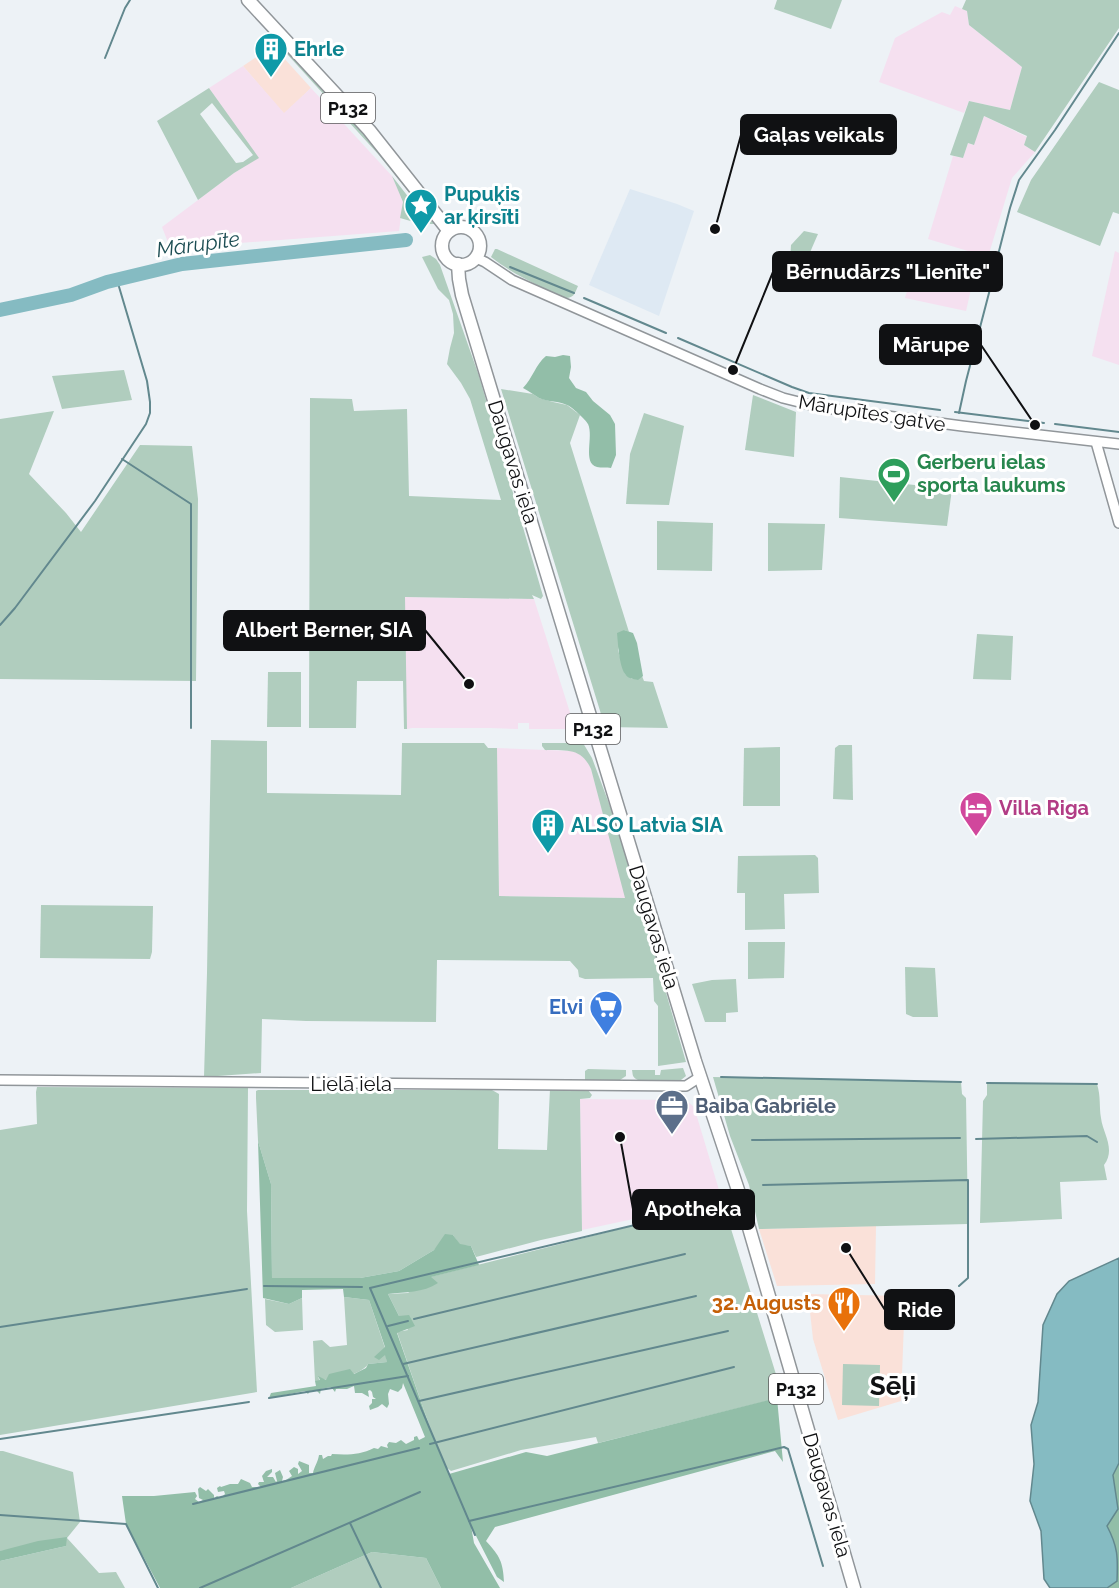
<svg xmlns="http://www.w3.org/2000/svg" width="1119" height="1588" viewBox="0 0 1119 1588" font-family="Raleway,sans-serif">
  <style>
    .commercial { fill: #fae1d9 }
    .industrial { fill: #f5e0f0 }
    .built { fill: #dee9f3 }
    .green { fill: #b0cdbe; fill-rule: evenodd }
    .forest { fill: #92bea8 }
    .water { fill: #85bbc2; stroke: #62888e; stroke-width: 1.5 }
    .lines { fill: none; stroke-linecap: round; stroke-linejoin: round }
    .stream { stroke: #62888e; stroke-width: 2 }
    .river { stroke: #85bbc2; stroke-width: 14 }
    .minor-casing { stroke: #91969a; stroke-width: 12 }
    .major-casing { stroke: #91969a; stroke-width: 15 }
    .minor { stroke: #fff; stroke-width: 9 }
    .major { stroke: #fff; stroke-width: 12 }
    .labels { text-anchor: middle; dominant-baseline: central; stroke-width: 6; stroke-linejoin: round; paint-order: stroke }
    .shield { fill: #fff; stroke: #58585a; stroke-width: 1.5 }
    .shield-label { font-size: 18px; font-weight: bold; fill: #101113 }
    .culture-label { font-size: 20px; font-weight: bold; fill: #0d838f; stroke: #fff; text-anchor: start }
    .street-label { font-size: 20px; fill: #101113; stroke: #fff }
    .leisure-label { font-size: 20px; font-weight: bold; fill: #27864d; stroke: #fff; text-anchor: start }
    .hotel-label { font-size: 20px; font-weight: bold; fill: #b23c85; stroke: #fff; text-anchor: start }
    .shop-label { font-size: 20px; font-weight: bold; fill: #366cbe; stroke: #fff; text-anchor: end }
    .service-label { font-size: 20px; font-weight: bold; fill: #4e5e75; stroke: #fff; text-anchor: start }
    .food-label { font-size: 20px; font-weight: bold; fill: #c56008; stroke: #fff; text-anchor: end }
    .water-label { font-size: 21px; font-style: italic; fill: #1c4d53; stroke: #fff }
    .district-label { font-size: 26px; font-weight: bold; fill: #101113; stroke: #fff }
    .leader { fill: none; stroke: #101113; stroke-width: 2 }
    .callout-dot { fill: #101113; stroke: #fff; stroke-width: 2 }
    .callout { fill: #101113; stroke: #101113; stroke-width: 2 }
    .callout-label { font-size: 21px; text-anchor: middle; font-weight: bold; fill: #fff }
  </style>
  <rect width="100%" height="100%" fill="#edf2f6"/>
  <g class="commercial">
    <polygon points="273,46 311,88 284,114 243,66"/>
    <polygon points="876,1226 875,1284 777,1286 759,1229"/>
    <polygon points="808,1294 905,1296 901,1401 838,1420 813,1339"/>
  </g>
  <g class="industrial">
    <polygon points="955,6 967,11 969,25 1022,67 1010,110 969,101 964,113 879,82 895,38 942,12 950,15"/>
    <polygon points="243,66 284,113 311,88 392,176 403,202 399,231 200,246 173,255 162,227 234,173 258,158 209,88"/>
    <polygon points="984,116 1027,137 1024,145 1035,152 1012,178 988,257 928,239 953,156 963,158 968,143 973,145"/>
    <polygon points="919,251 976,267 966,311 905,298"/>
    <polygon points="1115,251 1119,253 1119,365 1092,356"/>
    <polygon points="404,597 534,599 573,722 569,729 529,729 529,723 518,723 518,729 490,728 412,728 407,729"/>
    <polygon points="497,748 572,751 579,753 586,759 591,769 626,898 499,896"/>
    <polygon points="580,1099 677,1100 687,1101 694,1107 722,1200 582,1230"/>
  </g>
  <polygon class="built" points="630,189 677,204 694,211 659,316 589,285"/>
  <g class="green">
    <polygon points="777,0 842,0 831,29 774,9"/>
    <polygon points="966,0 1119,0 1119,28 1035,152 1024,145 1027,136 984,116 974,145 968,143 963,158 950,155 969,101 1010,110 1022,67 969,25 967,11 962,9"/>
    <polygon points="277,43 284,46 394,167 435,224 430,224 419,205 378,154"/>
    <polygon points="1099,82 1119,90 1119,214 1113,212 1100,246 1017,212 1031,180"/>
    <path d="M209,88l50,70 -25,15 -36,27 -41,-79zM212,103l41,52 -10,7 -7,1 -36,-49z"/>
    <polygon points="392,176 420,212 421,221 417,229 414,222 400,218 403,202"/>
    <polygon points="804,231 818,234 808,257 799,265 790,262 791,245"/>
    <path d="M495,249h2l81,37c-3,7 -4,12 -12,12 -27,-12 -52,-23 -75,-41z"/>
    <polygon points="430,255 436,259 440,265 479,376 543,596 541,599 532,595 534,599 405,597 407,729 404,729 403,681 357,681 356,728 309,728 310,398 352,399 354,411 407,409 409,496 501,500 470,399 461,383 447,364 450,348 454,333 453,314 449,300 438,289 422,257"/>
    <polygon points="124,370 132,400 62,409 52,376"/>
    <polygon points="501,389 533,394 539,398 553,402 567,405 580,415 570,443 629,632 624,630 618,650 625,674 632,679 642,676 644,681 653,682 668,728 605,727"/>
    <polygon points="753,395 796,412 794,457 745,450"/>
    <polygon points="54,411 29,474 66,513 81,532 140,445 192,446 198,499 196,681 0,679 0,419"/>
    <polygon points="644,413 684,426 669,505 626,504 630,454"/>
    <polygon points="840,477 952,489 947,526 839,518"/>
    <polygon points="657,521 713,523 712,571 657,570"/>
    <polygon points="768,523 825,524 822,570 768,571"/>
    <polygon points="977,634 1013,636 1011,680 973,679"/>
    <polygon points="268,672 301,672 301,727 267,727"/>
    <path d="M211,740l56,1v52l134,2 1,-52h82l4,5h9l2,148 126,2 -34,-129c-10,-22 -25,-18 -46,-19l-3,-4v-3h41l9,15 28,75 66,229 -28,4v-60l-4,-5 -1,-23 -68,1 -6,-2 -1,-7 -8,-9 -133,-1 -1,62 -130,-1 -44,-2 -1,54 -57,4 3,-104z"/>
    <polygon points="839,745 852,745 853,800 833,799 835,748"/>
    <polygon points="780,747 780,806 743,806 744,748"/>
    <polygon points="815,855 818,858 819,893 784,894 785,929 745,930 745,893 737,893 738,856"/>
    <polygon points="41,905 153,906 152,952 150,959 40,958"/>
    <polygon points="748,942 785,942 784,978 748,979"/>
    <polygon points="905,967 935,968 938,1017 913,1017 906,1014"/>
    <polygon points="736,979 738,1012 726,1013 726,1022 705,1022 692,984 712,980"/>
    <path d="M683,1068l3,8 -5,4 -4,1c-9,0 -34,3 -41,-2 -4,-3 -3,-4 -4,-9h23v5h5l1,-5z"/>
    <polygon points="588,1069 626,1070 626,1076 620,1080 585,1080 585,1071"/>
    <polygon points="713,1077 961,1082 962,1094 966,1098 968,1224 759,1229 749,1185 730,1136"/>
    <path d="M987,1083l110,1c4,13 2,22 4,34 2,16 15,31 3,47l3,15 -47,2 2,37 -82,4 3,-122 4,-6z"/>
    <polygon points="37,1087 248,1088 247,1211 257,1392 0,1435 0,1130 37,1124 36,1092"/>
    <polygon points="550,1089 588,1090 592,1095 590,1098 580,1099 582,1231 541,1240 476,1257 471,1246 460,1245 453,1235 434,1250 399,1271 360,1278 272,1278 271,1184 258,1141 256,1098 256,1091 258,1090 492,1090 499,1094 498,1149 547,1150"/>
    <polygon points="723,1203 783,1397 598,1443 596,1437 521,1450 451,1471 446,1467 435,1442 397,1332 408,1330 399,1316 388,1294 408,1293 430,1277"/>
    <path d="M344,1297l25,3 16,48 2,14 -19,2c-5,9 -30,16 -40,16 -3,0 -7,-1 -10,-3l2,4h-5l-2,-40 9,-1 8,7 17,-2z"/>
    <polygon points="302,1298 303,1330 275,1332 266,1325 265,1299 289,1304"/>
    <polygon points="843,1364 880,1365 879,1406 842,1405"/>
    <polygon points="0,1451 3,1451 73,1472 80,1522 67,1538 99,1573 116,1572 125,1588 0,1588 0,1561 66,1546 0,1551"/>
    <polygon points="372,1552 426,1558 441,1588 291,1588"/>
  </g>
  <g class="forest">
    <path d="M563,355l7,1 1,11 -2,11 7,10 10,4 7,9 17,14 5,9 1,31 -5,13c-4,-1 -10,0 -14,-1 -15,-4 -3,-30 -9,-43 -2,-4 -17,-18 -21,-19 -8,-4 -19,-3 -28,-7 -5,-3 -10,-7 -16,-10 10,-10 12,-23 23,-32l9,1z"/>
    <path d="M624,630l9,3 4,10 6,33 -5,4c-5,-1 -11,-2 -13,-6 -6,-9 -7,-31 -8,-41z"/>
    <path d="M258,1141l13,43 1,94h88l39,-7 35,-21 11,-16 8,1 7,9 11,2 8,19 -48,12 7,6c-15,10 -33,9 -50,11l11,22 10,-1 6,11 -18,7 38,109 14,32 77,-22 21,4 230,-58 6,64 -8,-11 -280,76 -9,14c14,15 17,21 18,41l-7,-5 -26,-51 3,17 26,45h-59l-15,-30 -54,-6 -81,36h-131l-34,-64 -4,-28h32l41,-4 2,4 -2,3 4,3 4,-2 -4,-2 -1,-9 2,-2 6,4 2,-2 6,6v3l3,-2 4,2 4,-4 -1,-3 -6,1 -1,-4 3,-2 1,1 9,-3h8l3,-5 9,4 2,4h9l-3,-3 1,-2h5l-2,-6 4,-5 6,-2v3l-5,5h6l3,5 1,-1 -2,-8 5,-3 3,7 -1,4 4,-1 6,-4 -3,-5 5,-4 4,2v5l4,-3 -4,-7 1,-3 10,4v8h4c1,-6 5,-11 6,-18h3l1,4 5,-3h3l1,-2c15,1 28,1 42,-6l4,1 3,-3 7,2 -1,-3 2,-3 7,1 5,-3 5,4 8,-4v-3l3,-1 2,4 6,-3 -22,-54 -1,5 -4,4 -8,-3 -2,5 1,10 -2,4 -5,-4 -4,3 -8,3 -1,-4 3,-3v-4h4l-3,-2 -1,-5 -2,-2 -2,1 1,6 -7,-4h-7l-1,-7 -7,3h-11l-1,3 -4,-5 -10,2 -1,5 -4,-4 -6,1 -2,3 -3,-3 -36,7 2,-5 45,-7 -1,-5 5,-1 -2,-4 8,4 3,-6 21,-5 4,5 12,-6 2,-4 19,-2 -2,-7 -6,5 -5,-3 11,-10 -16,-47 -25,-3 -1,-8 -41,1v8l-13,6 -26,-6z"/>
    <polygon points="1119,1463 1119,1588 1107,1588 1117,1581 1107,1526 1118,1509 1113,1475"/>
    <polygon points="67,1537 66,1546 0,1561 0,1551 38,1541"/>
  </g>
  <path class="water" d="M1119,1258v205l-6,12 5,34 -11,17c11,21 11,31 10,55l-10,7h-57l-6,-9 -3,-48 -11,-30 4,-37 -3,-39 7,-23 5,-77 14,-31 12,-13z"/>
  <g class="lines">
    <g class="stream">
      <polyline points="105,58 125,8 130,0"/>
      <polyline points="998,255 1010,208 1019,180 1055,130 1119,33"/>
      <polyline points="510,267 574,293"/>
      <polyline points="584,298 666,333"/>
      <polyline points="678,338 792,387 809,393 940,410"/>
      <polyline points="955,412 1044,423"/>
      <polyline points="959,413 966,381 995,270"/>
      <polyline points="1055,424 1119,432"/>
      <polyline points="122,459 191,504 191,728"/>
      <polyline points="0,625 15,608 95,501 146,424 150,413 150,402 147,381 117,280"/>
      <polyline points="721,1077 961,1082"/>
      <polyline points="987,1083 1097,1084"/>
      <polyline points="976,1139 1087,1136 1097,1142"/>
      <polyline points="752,1140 960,1138"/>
      <polyline points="763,1185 968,1180 968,1278 959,1286"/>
      <polyline points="264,1286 362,1287"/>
      <polyline points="414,1319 685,1254"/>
      <polyline points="388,1326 408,1321"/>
      <polyline points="0,1327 247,1289"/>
      <polyline points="403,1364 696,1296"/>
      <polyline points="269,1398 408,1376"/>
      <polyline points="419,1401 728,1331"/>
      <polyline points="0,1439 249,1402"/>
      <polyline points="430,1444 734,1367"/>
      <polyline points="193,1504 419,1448"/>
      <polyline points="0,1515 126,1524 158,1588"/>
      <polyline points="469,1521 784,1447 788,1449 823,1566"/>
      <polyline points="350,1523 381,1588"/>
      <polyline points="475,1535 370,1288 681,1214"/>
      <polyline points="200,1588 420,1492"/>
    </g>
    <polyline class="river" points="0,310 71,295 107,282 182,264 406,240"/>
    <defs>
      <g id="minor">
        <polyline points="476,258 485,262 512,280 760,389 783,398 819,407 962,426 1119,444"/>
        <polyline points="1096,442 1119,523"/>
        <polyline points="0,1080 686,1086 700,1077"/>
      </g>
      <g id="major">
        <polyline points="248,0 369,130 449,231"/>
        <circle cx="461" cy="246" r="19"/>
        <polyline points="458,264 459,279 462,295 695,1061 738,1190 854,1588"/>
      </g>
    </defs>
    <use href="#minor" class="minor-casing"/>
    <use href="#major" class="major-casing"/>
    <use href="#minor" class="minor"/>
    <use href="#major" class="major"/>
  </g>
  <defs>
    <symbol id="building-pin" viewBox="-11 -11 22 30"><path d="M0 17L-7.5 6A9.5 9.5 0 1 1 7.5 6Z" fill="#0f9aa8" stroke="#fff"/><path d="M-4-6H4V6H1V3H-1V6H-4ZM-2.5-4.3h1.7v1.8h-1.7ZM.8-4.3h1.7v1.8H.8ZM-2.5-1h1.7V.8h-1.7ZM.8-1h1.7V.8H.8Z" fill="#fff"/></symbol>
    <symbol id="sight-pin" viewBox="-11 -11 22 30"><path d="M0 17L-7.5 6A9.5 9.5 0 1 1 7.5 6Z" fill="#0f9aa8" stroke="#fff"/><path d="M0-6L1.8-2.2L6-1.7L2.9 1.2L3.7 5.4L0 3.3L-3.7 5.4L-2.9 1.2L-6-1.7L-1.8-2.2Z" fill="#fff"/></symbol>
    <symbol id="stadium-pin" viewBox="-11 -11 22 30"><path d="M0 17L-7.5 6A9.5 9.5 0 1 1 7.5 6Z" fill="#2e9e5b" stroke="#fff"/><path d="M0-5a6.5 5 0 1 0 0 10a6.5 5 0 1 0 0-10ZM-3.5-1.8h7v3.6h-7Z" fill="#fff"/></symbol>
    <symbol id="hotel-pin" viewBox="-11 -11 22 30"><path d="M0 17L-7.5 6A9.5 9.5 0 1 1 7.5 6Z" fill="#d1479c" stroke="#fff"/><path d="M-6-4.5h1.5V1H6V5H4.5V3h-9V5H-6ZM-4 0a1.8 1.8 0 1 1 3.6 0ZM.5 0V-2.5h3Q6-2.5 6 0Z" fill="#fff"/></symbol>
    <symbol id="supermarket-pin" viewBox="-11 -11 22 30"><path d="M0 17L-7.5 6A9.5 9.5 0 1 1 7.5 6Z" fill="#3f7fe0" stroke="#fff"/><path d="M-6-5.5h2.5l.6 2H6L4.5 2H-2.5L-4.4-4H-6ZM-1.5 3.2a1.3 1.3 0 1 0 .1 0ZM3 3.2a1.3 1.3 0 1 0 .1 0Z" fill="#fff"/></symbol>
    <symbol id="office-pin" viewBox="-11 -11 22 30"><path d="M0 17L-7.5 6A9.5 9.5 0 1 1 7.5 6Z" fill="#5c6f8a" stroke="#fff"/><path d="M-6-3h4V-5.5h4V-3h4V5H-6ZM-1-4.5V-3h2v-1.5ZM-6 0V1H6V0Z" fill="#fff"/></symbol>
    <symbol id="restaurant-pin" viewBox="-11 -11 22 30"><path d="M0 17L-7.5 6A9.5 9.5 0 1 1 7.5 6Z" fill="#e8710a" stroke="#fff"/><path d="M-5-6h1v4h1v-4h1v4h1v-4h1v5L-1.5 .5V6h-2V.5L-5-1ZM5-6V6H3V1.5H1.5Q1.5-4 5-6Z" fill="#fff"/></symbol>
  </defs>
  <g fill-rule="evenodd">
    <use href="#building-pin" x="252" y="30" width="38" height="52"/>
    <use href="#sight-pin" x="402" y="186" width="38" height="52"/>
    <use href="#stadium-pin" x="875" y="455" width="38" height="52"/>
    <use href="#hotel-pin" x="957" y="789" width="38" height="52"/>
    <use href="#building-pin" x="529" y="806" width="38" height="52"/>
    <use href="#supermarket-pin" x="587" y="988" width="38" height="52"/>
    <use href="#office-pin" x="653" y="1087" width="38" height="52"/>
    <use href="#restaurant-pin" x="825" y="1284" width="38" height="52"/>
  </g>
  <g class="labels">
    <g class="shield">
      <rect x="321" y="93" width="54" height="30" rx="4.5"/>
      <rect x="566" y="714" width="54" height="30" rx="4.5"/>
      <rect x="769" y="1374" width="54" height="30" rx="4.5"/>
    </g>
    <g class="shield-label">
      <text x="348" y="108">P132</text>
      <text x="593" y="729">P132</text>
      <text x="796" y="1389">P132</text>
    </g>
    <g class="culture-label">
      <text x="294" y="49">Ehrle</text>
      <text x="444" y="194">Pupuķis<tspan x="444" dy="23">ar ķirsīti</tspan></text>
      <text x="571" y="825">ALSO Latvia SIA</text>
    </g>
    <g class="street-label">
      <text transform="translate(872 413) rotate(9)">Mārupītes gatve</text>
      <text transform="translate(513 462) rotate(73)">Daugavas iela</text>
      <text transform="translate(654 927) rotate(73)">Daugavas iela</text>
      <text x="351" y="1084">Lielā iela</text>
      <text transform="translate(827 1495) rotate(74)">Daugavas iela</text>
    </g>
    <g class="leisure-label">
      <text x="917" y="462">Gerberu ielas<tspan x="917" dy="23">sporta laukums</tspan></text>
    </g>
    <g class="hotel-label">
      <text x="999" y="808">Villa Riga</text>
    </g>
    <g class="shop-label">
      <text x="583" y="1007">Elvi</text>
    </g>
    <g class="service-label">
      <text x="695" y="1106">Baiba Gabriēle</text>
    </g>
    <g class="food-label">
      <text x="821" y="1303">32. Augusts</text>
    </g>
    <g class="water-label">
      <text transform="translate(198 244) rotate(-8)">Mārupīte</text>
    </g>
    <g class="district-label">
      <text x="893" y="1386">Sēļi</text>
    </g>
  </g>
  <path class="leader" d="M715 229L741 135M733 370L773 272M1035 425L981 345M469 684L425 630M620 1137L633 1209M846 1248L885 1310"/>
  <g class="callout-dot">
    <circle cx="715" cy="229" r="6"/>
    <circle cx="733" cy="370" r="6"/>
    <circle cx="1035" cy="425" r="6"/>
    <circle cx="469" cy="684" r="6"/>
    <circle cx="620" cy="1137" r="6"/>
    <circle cx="846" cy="1248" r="6"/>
  </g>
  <g class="callout">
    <rect x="741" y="115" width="155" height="39" rx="6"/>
    <rect x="773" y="252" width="229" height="39" rx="6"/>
    <rect x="880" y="325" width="101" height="39" rx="6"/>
    <rect x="224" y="611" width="201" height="39" rx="6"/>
    <rect x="633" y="1190" width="121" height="39" rx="6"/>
    <rect x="885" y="1290" width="69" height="39" rx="6"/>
  </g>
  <g class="callout-label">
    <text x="819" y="142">Gaļas veikals</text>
    <text x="888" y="279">Bērnudārzs "Lienīte"</text>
    <text x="931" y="352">Mārupe</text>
    <text x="324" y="637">Albert Berner, SIA</text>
    <text x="693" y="1216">Apotheka</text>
    <text x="920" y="1317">Ride</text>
  </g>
</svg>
